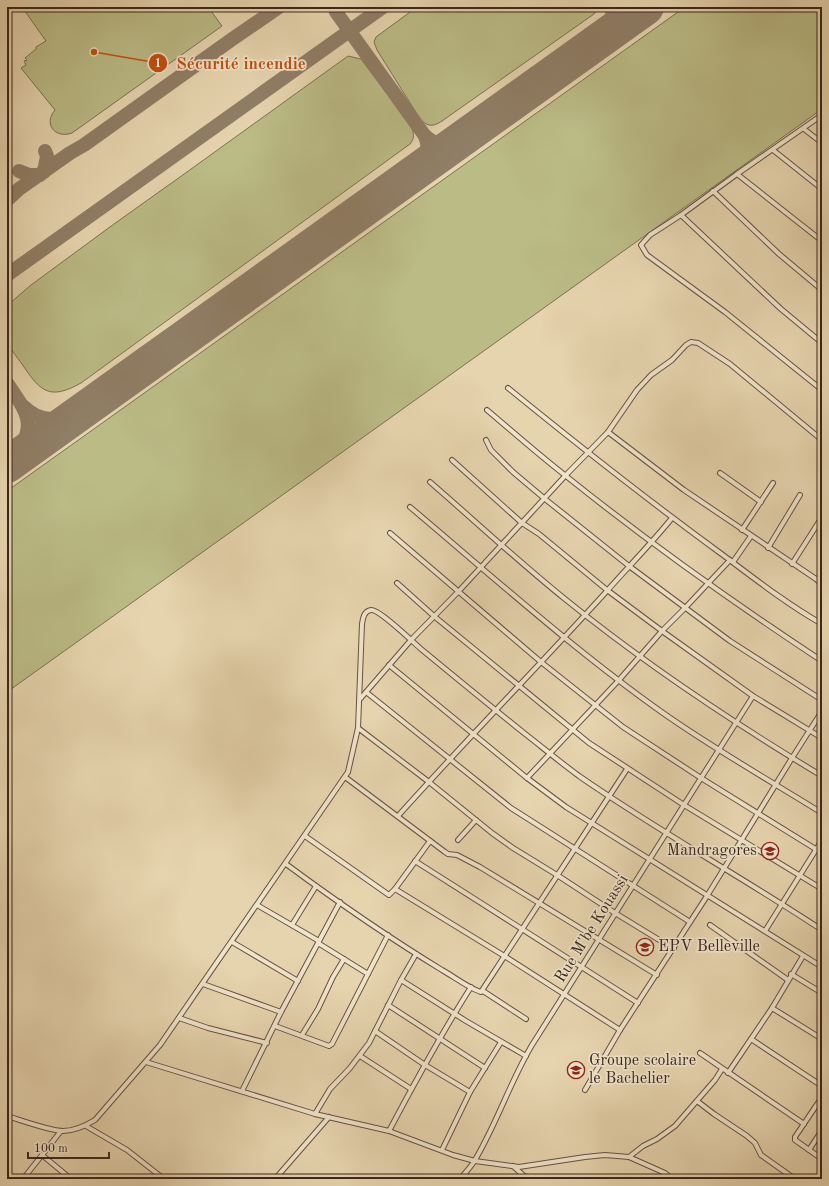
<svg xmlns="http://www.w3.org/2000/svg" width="829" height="1186" viewBox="0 0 829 1186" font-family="'Old Standard TT',serif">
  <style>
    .green { fill: #bbbb86; stroke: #7b7152 }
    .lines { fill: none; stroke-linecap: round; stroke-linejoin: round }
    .taxiway { stroke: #907e66; stroke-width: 14 }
    .runway { stroke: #907e66; stroke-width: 36 }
    .minor-casing { stroke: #665241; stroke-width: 6 }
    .minor { stroke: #efe3ca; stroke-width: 4 }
    .labels { text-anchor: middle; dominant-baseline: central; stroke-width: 3.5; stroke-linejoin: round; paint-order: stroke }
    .poi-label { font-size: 16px; fill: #3b271d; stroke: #efe3ca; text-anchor: start }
    .street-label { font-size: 16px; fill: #3b271d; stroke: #efe3ca }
    .leader { fill: none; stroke: #c54f0f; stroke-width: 1.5 }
    .callout-dot { fill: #c54f0f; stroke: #efe3ca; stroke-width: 1.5 }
    .mark-label { font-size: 12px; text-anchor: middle; font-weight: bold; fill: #fff }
    .callout-label { font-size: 17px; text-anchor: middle; font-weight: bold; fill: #c54f0f; stroke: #efe3ca; stroke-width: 3.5; stroke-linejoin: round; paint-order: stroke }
  </style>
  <rect width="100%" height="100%" fill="#e6d4ae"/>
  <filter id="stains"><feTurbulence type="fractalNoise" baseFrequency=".005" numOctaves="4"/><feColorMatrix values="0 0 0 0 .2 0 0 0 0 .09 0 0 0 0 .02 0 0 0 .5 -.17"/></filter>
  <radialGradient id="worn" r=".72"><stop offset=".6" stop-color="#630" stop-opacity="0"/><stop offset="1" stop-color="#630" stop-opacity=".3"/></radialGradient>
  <g class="green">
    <path d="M22,7h186l14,19 -150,107c-17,6 -29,-9 -17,-23l-34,-42 5,-3 -2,-4 3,-1 -2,-2 11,-9v-2l10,-6z"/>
    <path d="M417,7h182l-5,7 -152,107c-9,6 -14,6 -22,-2l-43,-69 -3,-8 2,-5z"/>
    <polygon points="685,7 822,7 822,109 7,692 7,491"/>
    <path d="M348,56l13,3 50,67c3,7 4,12 -1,18l-329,239c-32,18 -41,8 -59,-19 -5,-7 -13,-16 -15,-24 -2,-9 0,-24 0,-33l2,-3 22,-19 83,-61 66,-47z"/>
  </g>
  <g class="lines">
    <g class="taxiway">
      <path d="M334,7l2,5 89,124c5,12 2,20 -3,32"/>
      <path d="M612,7c9,6 17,6 27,5"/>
      <path d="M606,36c5,-10 9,-18 5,-29"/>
      <path d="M425,136c12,10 17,9 32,6"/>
      <polyline points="19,171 29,175 40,175"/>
      <polyline points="44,172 47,156 45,151"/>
      <polyline points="7,200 19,189 70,153 84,145 231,40 279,7"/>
      <polyline points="7,275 383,7"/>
      <path d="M7,383c22,32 30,41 7,77"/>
      <path d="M23,406c17,17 33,14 54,8"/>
    </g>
    <polyline class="runway" points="7,465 646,7"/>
    <defs>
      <g id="minor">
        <polyline points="822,115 737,174 822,241"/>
        <polyline points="804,129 822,143"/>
        <polyline points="773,150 822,189"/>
        <polyline points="737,174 681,215 650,235 641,245 647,255 725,312 822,390"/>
        <polyline points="713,191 779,254 822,290"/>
        <polyline points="681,215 781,309 822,343"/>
        <path d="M508,388c70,57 141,113 215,167 32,24 64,49 99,69"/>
        <path d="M487,410c26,22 52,45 79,66 82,66 168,127 256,185"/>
        <polyline points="608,432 684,490 822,583"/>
        <polyline points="486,440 491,450 513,472 545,499 629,566 730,641 822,700"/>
        <polyline points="452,460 522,523 539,534 607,590 662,631 753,696 822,738"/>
        <polyline points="720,473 761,502"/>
        <path d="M430,482c45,39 89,80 135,117 80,65 169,124 257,177"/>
        <path d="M410,507c83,70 164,143 253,206 51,36 106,67 159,100"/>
        <polyline points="742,530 773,483"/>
        <polyline points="390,533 541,662 623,727 701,778 822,853"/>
        <polyline points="768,548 800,495"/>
        <polyline points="733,562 751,536"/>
        <polyline points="792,564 822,517"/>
        <polyline points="818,581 822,575"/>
        <polyline points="397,583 435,617 589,743 684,805 822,889"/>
        <polyline points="389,665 527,778 566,807 822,967"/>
        <polyline points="366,692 511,808 690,922"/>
        <polyline points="360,699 411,640 458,592 565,476 608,432 637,390 651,375 672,360 686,345 691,342 698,343 730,364 822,440"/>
        <polyline points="358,728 429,782 492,833 513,848 557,875 615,913 674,949"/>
        <polyline points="345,777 445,852 448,854 457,855 480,867 657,975"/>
        <polyline points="527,778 619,680 662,631 685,608 730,560"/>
        <path d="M398,816c68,-76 139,-148 208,-224 22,-25 45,-48 66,-74"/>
        <polyline points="305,836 389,895 395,889 430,841"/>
        <polyline points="458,840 476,820"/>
        <polyline points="415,861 638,1003"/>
        <path d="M286,864c50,37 102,73 156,106 11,6 28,19 39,22l146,-223"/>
        <polyline points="395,889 506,957 620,1030"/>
        <polyline points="257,905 319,941"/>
        <polyline points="292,925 316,886"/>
        <polyline points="710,925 788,980"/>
        <polyline points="765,931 822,840"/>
        <polyline points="232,942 298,981"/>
        <polyline points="318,943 368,974"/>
        <polyline points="791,974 822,993"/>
        <polyline points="401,980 466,1021 526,1056"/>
        <polyline points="203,984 281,1012"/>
        <polyline points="483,991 526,1019"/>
        <polyline points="388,1005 485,1068"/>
        <polyline points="772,1008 822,1039"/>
        <polyline points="179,1018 208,1028 267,1043"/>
        <polyline points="275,1026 329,1046 332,1044 388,935"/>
        <polyline points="375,1031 425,1065 470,1092"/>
        <polyline points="302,1035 318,1009 333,977 344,959"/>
        <polyline points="751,1039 822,1086"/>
        <polyline points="700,1053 804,1124"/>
        <polyline points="360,1056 411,1089"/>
        <polyline points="146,1062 315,1114 389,1131 453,1155 475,1161 519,1167 585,1157 605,1155 629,1157 665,1173 672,1179"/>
        <polyline points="728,1073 772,1008 803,956"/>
        <polyline points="585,1090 620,1030 707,896 792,758 822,711"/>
        <polyline points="242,1091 281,1012 340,902"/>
        <polyline points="822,1097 795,1137 795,1140 822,1159"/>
        <polyline points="697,1101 714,1114 747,1136 755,1143 761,1155 795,1179"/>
        <polyline points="315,1114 330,1089 350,1068 369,1043 401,980 416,954"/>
        <path d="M7,1116c13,4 43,15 56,15 12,0 22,-5 32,-11l65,-75 188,-273 10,-44 4,-104c1,-6 2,-13 9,-14 8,-1 42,32 50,39 34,28 68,56 103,84 18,14 36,29 55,43 79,55 163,101 243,154"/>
        <polyline points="86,1126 127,1150 164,1179"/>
        <path d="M389,1131c26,-49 52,-97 82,-144"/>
        <polyline points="442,1150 470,1092 501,1042"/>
        <polyline points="809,1150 822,1130"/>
        <polyline points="42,1155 71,1179"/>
        <polyline points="629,1157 643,1146 657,1139 675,1126 715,1080 722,1069"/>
        <polyline points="513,1166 523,1175 530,1179"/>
        <polyline points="23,1179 61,1131"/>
        <polyline points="275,1179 329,1117"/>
        <path d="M460,1179c5,-6 11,-12 15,-19 22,-37 35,-78 57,-115l221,-349"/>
      </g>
    </defs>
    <use href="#minor" class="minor-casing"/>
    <use href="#minor" class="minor"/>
  </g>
  <defs>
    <symbol id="school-ring" viewBox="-11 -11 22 22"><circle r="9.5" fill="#efe3ca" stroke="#8f2418" stroke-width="1.5"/><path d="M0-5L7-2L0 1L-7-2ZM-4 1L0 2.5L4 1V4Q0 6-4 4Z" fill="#8f2418"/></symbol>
  </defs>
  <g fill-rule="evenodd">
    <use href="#school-ring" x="760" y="841" width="20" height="20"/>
    <use href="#school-ring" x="635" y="937" width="20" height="20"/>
    <use href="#school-ring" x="566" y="1060" width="20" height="20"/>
  </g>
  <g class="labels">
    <g class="poi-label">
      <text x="757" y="851" text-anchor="end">Mandragores</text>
      <text x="658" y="947">EPV Belleville</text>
      <text x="589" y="1061">Groupe scolaire<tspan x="589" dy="18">le Bachelier</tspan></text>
    </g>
    <g class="street-label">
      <text transform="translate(592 929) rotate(-58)">Rue M'be Kouassi</text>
    </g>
  </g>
  <path class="leader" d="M94 52L158 63"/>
  <g class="callout-dot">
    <circle cx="94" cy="52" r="4"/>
    <circle cx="158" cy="63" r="10"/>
  </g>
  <g class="mark-label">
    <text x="158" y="67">1</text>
  </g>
  <g class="callout-label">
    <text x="241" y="69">Sécurité incendie</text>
  </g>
  <rect width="829" height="1186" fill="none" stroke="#e6d4ae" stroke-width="24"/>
  <rect x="8" y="8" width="813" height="1170" fill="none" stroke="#3b271d" stroke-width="2"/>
  <rect x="12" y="12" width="805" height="1162" fill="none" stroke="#3b271d"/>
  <path d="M28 1152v6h81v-6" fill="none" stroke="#3b271d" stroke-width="2"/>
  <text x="34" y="1152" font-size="12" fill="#3b271d" stroke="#efe3ca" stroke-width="3" paint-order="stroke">100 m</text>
  <rect width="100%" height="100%" filter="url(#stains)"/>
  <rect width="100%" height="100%" fill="url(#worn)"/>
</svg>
